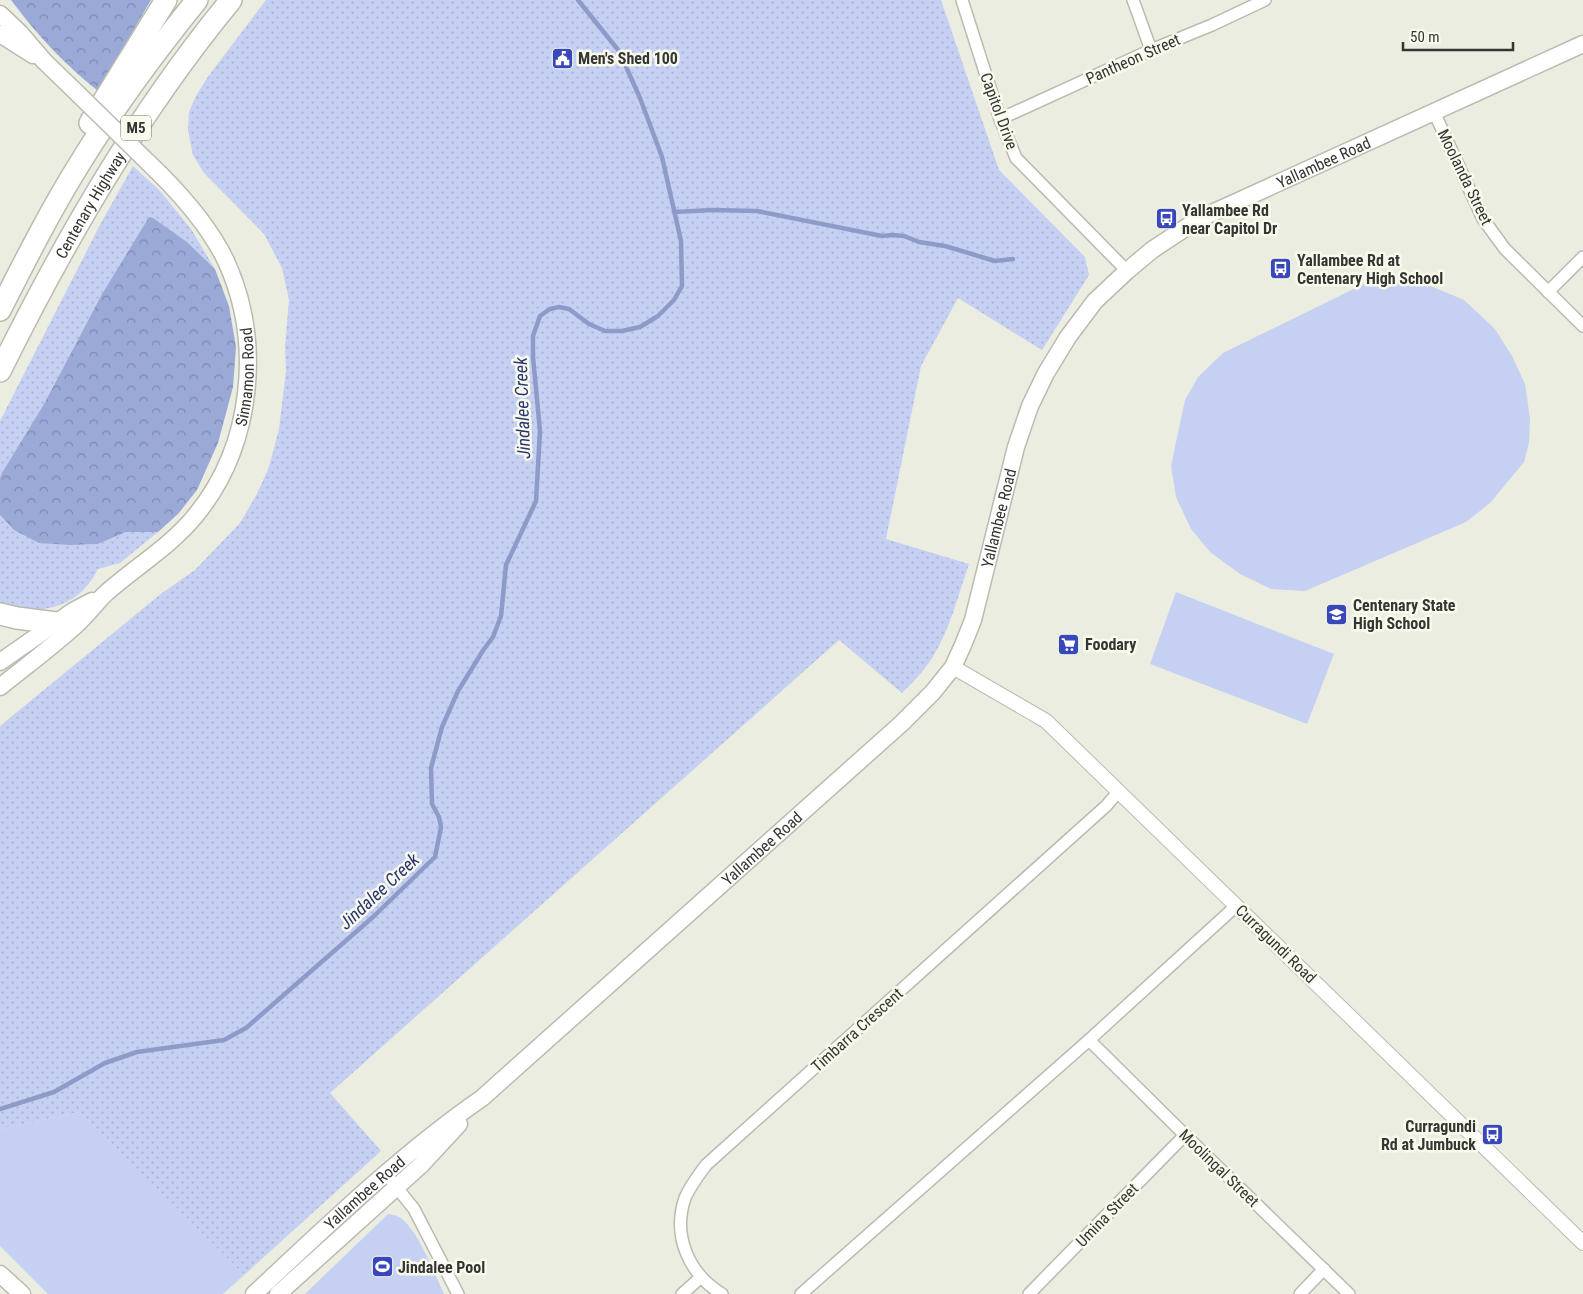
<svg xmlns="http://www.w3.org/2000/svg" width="1583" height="1294" viewBox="0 0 1583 1294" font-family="'Roboto Condensed',sans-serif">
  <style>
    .grass { fill: url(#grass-dots) }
    .forest { fill: url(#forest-crowns) }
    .pitch { fill: #c5d0f2 }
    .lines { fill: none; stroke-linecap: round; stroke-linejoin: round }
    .stream { stroke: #8e9bc8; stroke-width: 4.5 }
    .minor-casing { stroke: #babbb0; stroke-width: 14 }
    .tertiary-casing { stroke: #babbb0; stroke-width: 16 }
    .secondary-casing { stroke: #babbb0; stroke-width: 19 }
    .motorway-casing { stroke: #babbb0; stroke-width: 24 }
    .minor { stroke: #fff; stroke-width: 11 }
    .tertiary { stroke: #fff; stroke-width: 14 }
    .secondary { stroke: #fff; stroke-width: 16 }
    .motorway { stroke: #fff; stroke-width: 21 }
    .secondary-bridge-casing { stroke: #babbb0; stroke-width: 19; stroke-linecap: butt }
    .secondary-bridge { stroke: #fff; stroke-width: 16 }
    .labels { text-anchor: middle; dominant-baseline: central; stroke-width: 5; stroke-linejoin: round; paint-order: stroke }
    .shield { fill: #f9faee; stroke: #70706a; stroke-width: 1 }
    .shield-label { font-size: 15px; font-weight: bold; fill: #353531 }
    .poi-label { font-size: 16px; font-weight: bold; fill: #353531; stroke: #f9faee; text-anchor: start }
    .street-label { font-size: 16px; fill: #353531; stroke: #f9faee }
    .water-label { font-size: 18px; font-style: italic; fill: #2a366f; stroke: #f9faee }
  </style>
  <defs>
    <pattern id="grass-dots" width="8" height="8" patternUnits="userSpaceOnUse" patternTransform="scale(1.25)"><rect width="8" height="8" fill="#c5d0f2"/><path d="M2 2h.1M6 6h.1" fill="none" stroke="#aab3d0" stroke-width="1.8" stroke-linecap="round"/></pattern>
    <pattern id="forest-crowns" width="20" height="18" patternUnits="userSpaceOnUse" patternTransform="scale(1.25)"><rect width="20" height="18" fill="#9ba9d7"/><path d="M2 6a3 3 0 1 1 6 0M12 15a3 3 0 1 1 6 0" fill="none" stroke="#7f8aaf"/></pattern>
  </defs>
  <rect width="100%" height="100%" fill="#ebede1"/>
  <g class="grass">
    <path d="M266,0h675l58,170 86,87 4,18 -47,75 -84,-52 -37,68 -35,173 83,25c-11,31 -19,66 -37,94 -8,13 -19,24 -30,35l-63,-53 -509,453 51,58 -137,124 -164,-163 -80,17v-403l162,-133 33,-23 45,-47 17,-29 12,-27 10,-38 7,-58 -1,-25 4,-46 -7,-32 -18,-34 -60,-61 -11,-18 -5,-25 1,-18 7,-16 11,-18z"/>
    <polygon points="133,166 161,192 191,229 215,269 187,242 149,217 102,294 44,404 0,478 0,421 101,223"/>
    <path d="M0,515l14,15 57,15 27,-1 28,-12h32l-38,31 -22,6c-3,6 -7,12 -11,17 -20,24 -60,31 -87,16z"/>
  </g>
  <g class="forest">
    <path d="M11,0h140l-53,91c-34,-27 -61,-56 -87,-91z"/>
    <polygon points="149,217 153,218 187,242 215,269 229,306 236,347 233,387 218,443 197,490 178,514 158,532 126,532 98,544 71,545 39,543 14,530 0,515 0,478 2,473 44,404 102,294"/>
  </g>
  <g class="pitch">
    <polygon points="1403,278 1433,287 1464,300 1495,329 1512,356 1525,384 1530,419 1529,443 1524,462 1490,503 1466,522 1305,591 1271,589 1240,574 1210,552 1191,529 1176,497 1171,466 1185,400 1198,377 1223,353 1364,284"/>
    <polygon points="1176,592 1334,654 1307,724 1150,664"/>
    <polygon points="80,1112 244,1275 223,1294 48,1294 0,1246 0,1129"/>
    <path d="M388,1214c3,1 8,1 11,3 18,10 36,58 45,77h-139z"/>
  </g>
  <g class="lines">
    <g class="stream">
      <polyline points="674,212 713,210 757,211 882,236 892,235 904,236 919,242 945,246 995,261 1013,259"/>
      <polyline points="0,1109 54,1092 105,1063 137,1052 224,1040 246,1028 373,917 435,857 441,827 439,817 432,804 431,768 442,727 458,691 484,649 493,637 501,616 506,565 536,501 540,431 533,357 533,336 540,316 550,309 559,307 569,309 589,324 605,331 622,331 640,327 658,316 674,300 682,286 681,241 662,157 640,98 619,51 578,0"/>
    </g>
    <defs>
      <g id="minor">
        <polyline points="962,0 1000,119 1016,158 1127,271"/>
        <polyline points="1133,0 1151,50"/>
        <polyline points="1434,112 1483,219 1505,249 1583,326"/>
        <polyline points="1000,119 1151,50 1212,25 1265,0"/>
        <polyline points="1548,292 1583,257"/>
        <polyline points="1089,1040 1185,1135 1349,1294"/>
        <polyline points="386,1174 414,1209 458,1294"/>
        <polyline points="682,1294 700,1278"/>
        <path d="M722,1294c-33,-20 -50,-58 -37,-96 5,-12 13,-22 21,-33l400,-359 13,-15"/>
        <polyline points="801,1294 1089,1040 1236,906"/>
        <polyline points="1029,1294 1185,1135"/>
        <polyline points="1300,1294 1324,1269"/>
      </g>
      <polyline id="tertiary" points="953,667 1046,721 1583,1243"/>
      <g id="secondary">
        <polyline points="0,14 20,33 44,61 75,91"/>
        <polyline points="0,34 33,55"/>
        <polyline points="0,662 73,611 92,601"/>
        <path id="s1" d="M0,687c26,-21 52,-40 76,-62 11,-10 19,-21 29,-31 30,-27 65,-47 91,-79 57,-70 67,-173 30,-254 -16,-33 -40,-61 -66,-87"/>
        <polyline points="0,1274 22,1294"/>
        <path id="s2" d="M254,1294c73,-68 146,-139 228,-196l420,-375 31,-31 20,-25 10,-22 10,-25 43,-173 14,-41 16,-33 22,-36 27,-36 32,-30 25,-21 47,-31 384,-175"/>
        <polyline points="278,1294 421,1165 459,1124"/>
      </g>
      <g id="motorway">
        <polyline points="90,123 166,0"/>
        <path d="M0,310c25,-49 50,-99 80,-147 35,-57 75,-111 117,-163"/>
        <path id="s3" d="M0,371c65,-131 138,-258 231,-371"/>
        <polyline points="0,614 17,618 56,623"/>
      </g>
    </defs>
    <use href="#minor" class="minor-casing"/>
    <use href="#tertiary" class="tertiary-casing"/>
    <use href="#secondary" class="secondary-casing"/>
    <use href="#motorway" class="motorway-casing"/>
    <use href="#minor" class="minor"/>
    <use href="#tertiary" class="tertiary"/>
    <use href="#secondary" class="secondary"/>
    <use href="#motorway" class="motorway"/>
    <defs>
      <polyline id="secondary-bridge" points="75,91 160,174"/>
    </defs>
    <use href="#secondary-bridge" class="secondary-bridge-casing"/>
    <use href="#secondary-bridge" class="secondary-bridge"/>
  </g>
  <defs>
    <symbol id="civic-square" viewBox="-11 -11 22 22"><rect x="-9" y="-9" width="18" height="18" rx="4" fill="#3847ba" stroke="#f9faee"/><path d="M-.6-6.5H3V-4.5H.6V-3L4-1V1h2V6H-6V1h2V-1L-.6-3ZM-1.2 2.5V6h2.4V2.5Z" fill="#fff"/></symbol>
    <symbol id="bus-square" viewBox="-11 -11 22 22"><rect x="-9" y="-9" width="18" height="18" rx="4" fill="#3847ba" stroke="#f9faee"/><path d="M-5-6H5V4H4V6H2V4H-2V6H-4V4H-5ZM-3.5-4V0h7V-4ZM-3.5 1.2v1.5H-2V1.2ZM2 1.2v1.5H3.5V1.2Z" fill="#fff"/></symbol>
    <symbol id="school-square" viewBox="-11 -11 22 22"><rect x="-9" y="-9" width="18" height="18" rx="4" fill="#3847ba" stroke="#f9faee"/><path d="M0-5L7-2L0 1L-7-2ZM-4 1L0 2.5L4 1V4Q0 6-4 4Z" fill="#fff"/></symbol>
    <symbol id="supermarket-square" viewBox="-11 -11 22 22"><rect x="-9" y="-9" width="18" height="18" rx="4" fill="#3847ba" stroke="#f9faee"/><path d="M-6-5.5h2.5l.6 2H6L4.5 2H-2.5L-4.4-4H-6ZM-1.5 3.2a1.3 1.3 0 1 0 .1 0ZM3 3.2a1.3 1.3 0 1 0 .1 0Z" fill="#fff"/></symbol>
    <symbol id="stadium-square" viewBox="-11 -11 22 22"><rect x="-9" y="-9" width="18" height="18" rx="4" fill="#3847ba" stroke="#f9faee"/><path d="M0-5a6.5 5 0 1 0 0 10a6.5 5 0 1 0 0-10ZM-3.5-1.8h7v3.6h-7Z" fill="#fff"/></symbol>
  </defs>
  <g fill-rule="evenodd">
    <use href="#civic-square" x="550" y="46" width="25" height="25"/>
    <use href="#bus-square" x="1154" y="206" width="25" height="25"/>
    <use href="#bus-square" x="1268" y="256" width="25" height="25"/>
    <use href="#school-square" x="1324" y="602" width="25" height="25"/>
    <use href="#supermarket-square" x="1056" y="632" width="25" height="25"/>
    <use href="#bus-square" x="1480" y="1122" width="25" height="25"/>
    <use href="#stadium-square" x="370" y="1254" width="25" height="25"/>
  </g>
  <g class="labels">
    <rect class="shield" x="121" y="115.5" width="30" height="25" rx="4"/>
    <g class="shield-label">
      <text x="136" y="128">M5</text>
    </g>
    <g class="poi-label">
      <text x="578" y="58">Men's Shed 100</text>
      <text x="1182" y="210">Yallambee Rd<tspan x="1182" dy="18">near Capitol Dr</tspan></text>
      <text x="1297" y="260">Yallambee Rd at<tspan x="1297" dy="18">Centenary High School</tspan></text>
      <text x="1353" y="605">Centenary State<tspan x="1353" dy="18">High School</tspan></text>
      <text x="1085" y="644">Foodary</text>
      <text x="1476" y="1126" text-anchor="end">Curragundi<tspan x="1476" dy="18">Rd at Jumbuck</tspan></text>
      <text x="398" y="1267">Jindalee Pool</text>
    </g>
    <g class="street-label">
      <text transform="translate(1133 59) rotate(-24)">Pantheon Street</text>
      <text transform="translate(999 111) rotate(70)">Capitol Drive</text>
      <text stroke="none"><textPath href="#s2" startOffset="1606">Yallambee Road</textPath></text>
      <text transform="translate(1465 177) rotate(64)">Moolanda Street</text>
      <text stroke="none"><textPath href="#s3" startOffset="189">Centenary Highway</textPath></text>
      <text stroke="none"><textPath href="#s1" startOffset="411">Sinnamon Road</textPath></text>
      <text stroke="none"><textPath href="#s2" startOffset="1096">Yallambee Road</textPath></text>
      <text stroke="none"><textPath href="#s2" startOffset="676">Yallambee Road</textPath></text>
      <text transform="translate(1276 944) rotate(44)">Curragundi Road</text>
      <text transform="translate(857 1030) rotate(-42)">Timbarra Crescent</text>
      <text transform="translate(1219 1168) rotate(44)">Moolingal Street</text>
      <text stroke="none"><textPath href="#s2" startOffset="150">Yallambee Road</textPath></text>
      <text transform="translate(1107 1215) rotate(-46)">Umina Street</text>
    </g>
    <g class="water-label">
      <text transform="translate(522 408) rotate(-92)">Jindalee Creek</text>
      <text transform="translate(379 891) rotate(-43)">Jindalee Creek</text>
    </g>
  </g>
  <path d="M1403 42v8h110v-8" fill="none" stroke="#353531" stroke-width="2.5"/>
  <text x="1410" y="42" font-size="15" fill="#353531" stroke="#f9faee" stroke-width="4" paint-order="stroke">50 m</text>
</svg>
